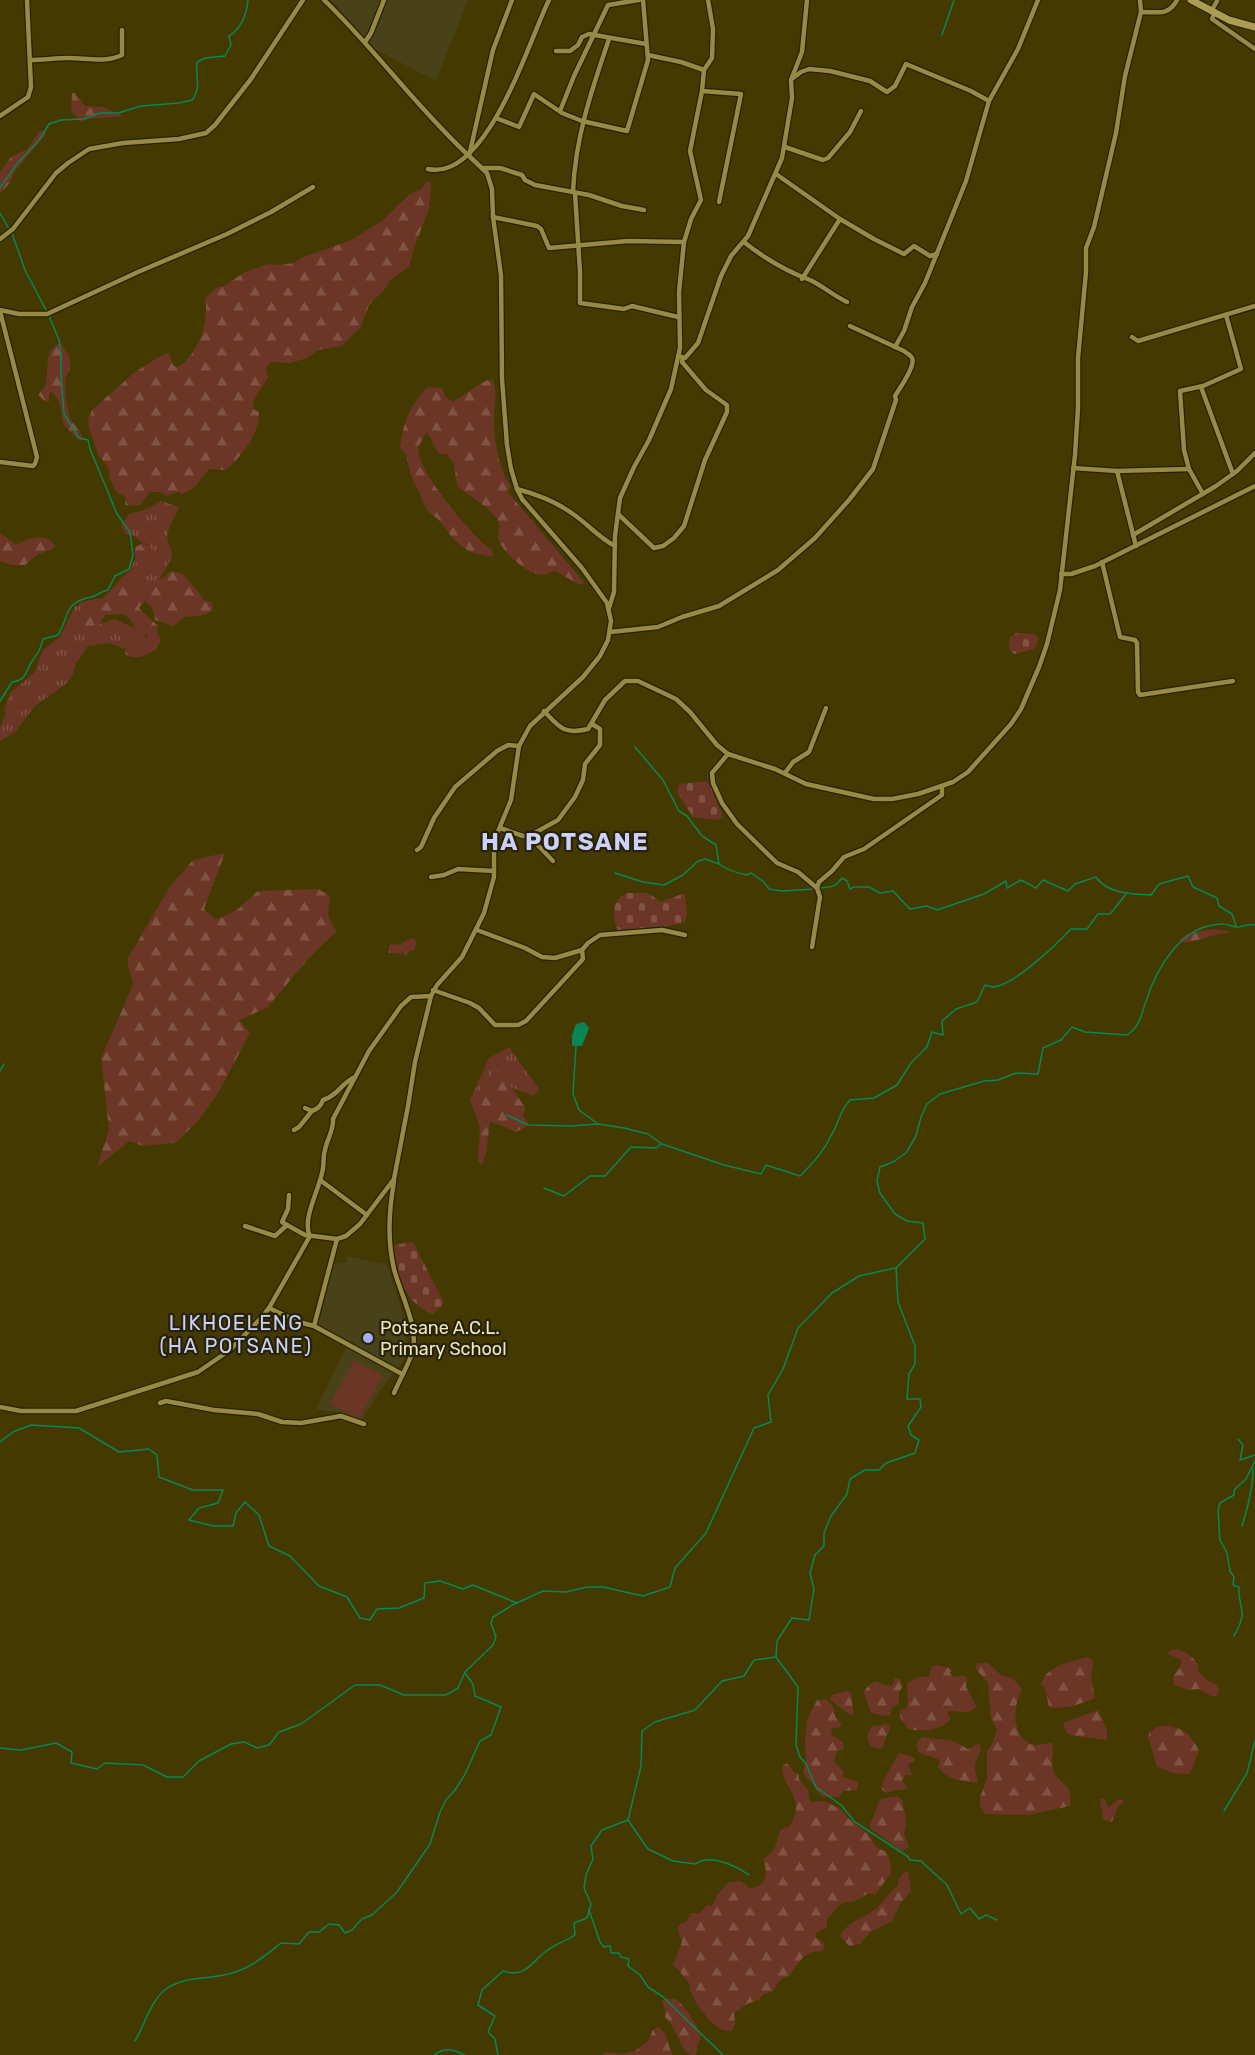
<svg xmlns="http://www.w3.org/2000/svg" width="1255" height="2055" viewBox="0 0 1255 2055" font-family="Rubik,sans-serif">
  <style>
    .built { fill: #494118 }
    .grass { fill: url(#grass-tufts) }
    .forest { fill: url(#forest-firs) }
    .cemetery { fill: url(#cemetery-stones) }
    .garden { fill: #6b3625 }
    .water { fill: url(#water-ripples) }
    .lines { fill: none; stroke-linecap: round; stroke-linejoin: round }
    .stream { stroke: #098655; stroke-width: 1.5 }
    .minor-casing { stroke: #282200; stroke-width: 7 }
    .primary-casing { stroke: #282200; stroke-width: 9 }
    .minor { stroke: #978a46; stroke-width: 4.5 }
    .primary { stroke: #ab9d55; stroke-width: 7 }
    .poi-dot { fill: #a8b0fc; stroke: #272205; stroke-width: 2 }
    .labels { text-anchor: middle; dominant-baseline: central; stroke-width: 4.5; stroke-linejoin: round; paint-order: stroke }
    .poi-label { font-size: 18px; fill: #ede7c5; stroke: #272205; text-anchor: start }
    .neighbourhood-label { font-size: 20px; letter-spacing: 1.5px; fill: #cbd1fc; stroke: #272205 }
    .district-label { font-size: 24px; font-weight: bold; letter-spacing: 1.5px; fill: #cbd1fc; stroke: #272205 }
  </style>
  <defs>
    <pattern id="grass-tufts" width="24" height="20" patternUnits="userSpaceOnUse" patternTransform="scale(1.5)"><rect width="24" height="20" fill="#6b3625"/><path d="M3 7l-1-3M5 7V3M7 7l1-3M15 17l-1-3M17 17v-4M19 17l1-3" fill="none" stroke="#805343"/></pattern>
    <pattern id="forest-firs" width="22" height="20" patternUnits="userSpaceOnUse" patternTransform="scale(1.5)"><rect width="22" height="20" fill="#6b3625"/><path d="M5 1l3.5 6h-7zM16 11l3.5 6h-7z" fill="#805343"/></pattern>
    <pattern id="cemetery-stones" width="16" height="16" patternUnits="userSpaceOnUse" patternTransform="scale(1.5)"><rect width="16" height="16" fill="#6b3625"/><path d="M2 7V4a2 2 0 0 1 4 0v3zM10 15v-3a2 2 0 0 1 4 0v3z" fill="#805343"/></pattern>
    <pattern id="water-ripples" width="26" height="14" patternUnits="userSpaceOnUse" patternTransform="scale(1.5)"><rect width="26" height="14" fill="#098655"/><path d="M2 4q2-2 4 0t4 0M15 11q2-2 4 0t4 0" fill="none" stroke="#226c4b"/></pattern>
  </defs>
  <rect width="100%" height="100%" fill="#443a01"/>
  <g class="built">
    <polygon points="331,0 468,0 436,81 375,49"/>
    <polygon points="347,1256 386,1264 399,1300 406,1329 407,1356 382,1388 361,1421 342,1413 316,1409 346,1348 314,1329 334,1262 346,1263"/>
  </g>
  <g class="grass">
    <path d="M161,501l18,6 -10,21 -2,10 5,15 -2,8 -12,20c-9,1 -27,-1 -36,-3l8,-8 5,-11 3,5 10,-20 -10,-4 -4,-4 -7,-1 -6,-9 8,-12 18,-5z"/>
    <polygon points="75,606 81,606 81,611 78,616 77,627 91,629 100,624 115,619 144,633 147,639 126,649 109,643 88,646 75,665 73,674 67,683 35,706 15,732 0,741 0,727 6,713 4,710 10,693 34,673 43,650 60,637"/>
    <polygon points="414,938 416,943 415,950 410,951 405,957 402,950 401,956 398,953 388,953 390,944 401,945 403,942"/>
    <polygon points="509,1047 539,1089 534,1096 512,1088 494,1069 487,1092 470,1100 489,1058"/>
  </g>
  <g class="forest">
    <polygon points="72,93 75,93 85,106 104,107 122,116 88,119 82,122 71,112"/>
    <polygon points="40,131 45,131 46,134 15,171 9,184 0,193 0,172 11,157 27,149"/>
    <path d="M427,181l4,2 -2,26 -15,39 -5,19 -19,13 -5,9 -16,16 -8,22 -20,19 -23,4 -11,8 -17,5 -19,-1 -5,6 2,9 -14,23 -1,9 6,3c0,23 -16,43 -33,58l-17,-1 -15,19 -11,6 -6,-2 -11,4 -5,-4h-11l-11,14 -14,-1 1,-8 -9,-4 -7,-14 -1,-10 -11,-15 -9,-26 -1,-8 4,-10 43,-38 29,-18 5,-1 4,12 4,3c21,-13 33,-47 28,-70l11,-10 8,-2 21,-14 23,-8 13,1 12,-2 11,-6 47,-17 31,-19 28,-27 11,-5z"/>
    <path d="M61,343c5,8 11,15 9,25 -1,5 -5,8 -5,13 0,10 2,23 4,33 2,9 11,15 14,24l-2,2 -4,-1 -13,-14 -5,-24 -7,-9 -3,1v9h-3l-8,-7c3,-4 8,-8 8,-13 3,-15 -2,-33 15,-39z"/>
    <path d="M492,379c6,11 2,26 2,38 -1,22 5,52 17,70l-4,4 75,89 2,3 -4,2 -25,-14c-6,2 -12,5 -18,3 -12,-2 -38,-25 -39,-37 0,-7 3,-12 -1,-18 -9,-14 -28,-22 -40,-33l-3,-22 -7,-10h-8l-12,-22 -9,15c1,4 1,9 3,14 8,22 51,76 71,89l1,7 -23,-5 -7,-5 -9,-7 -16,-21 -10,-7 -18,-39 -4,-19 -6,-6c3,-24 10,-44 28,-61l14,1 4,9 7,5c13,-7 27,-21 39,-23z"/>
    <path d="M0,533l17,12c11,-8 31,-13 38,1l-4,4 -13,4 -13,11h-13l-12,-4z"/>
    <path d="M144,543l8,6 -6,15c-12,4 -11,-9 -11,-17z"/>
    <path d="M171,571l12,3c6,8 17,18 20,26l8,2 2,3 -1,6 -8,4 -19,2 -12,9 -18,-6 -3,-12 -7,-7 -6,7 19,18 -1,6 4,8c-5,14 -24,22 -36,14l1,-5 21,-10v-4l-11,-5 -6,-11 -6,-5 -19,1 -5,9 -9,6 -14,-3 -2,-3 6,-13v-5l-3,-1 3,-3 22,-4 19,-20c9,3 35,5 42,-1 3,-2 4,-4 7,-6z"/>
    <polygon points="225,853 204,909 216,920 237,910 258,891 318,889 330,896 328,915 336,932 308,959 267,1008 239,1020 250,1033 218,1093 197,1122 175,1143 143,1146 129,1141 97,1167 109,1129 101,1058 133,985 127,960 169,888 193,860"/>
    <path d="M1213,929l16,2 -2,2c-16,1 -31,10 -47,10v-4l7,-5z"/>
    <polygon points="494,1068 512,1088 526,1109 523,1115 529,1125 516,1132 490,1121 486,1153 482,1164 478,1162 480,1127 470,1100 487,1092"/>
    <path d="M1173,1649c10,0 21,8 26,17l-2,5 10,9 10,5 2,5 -2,6h-6l-12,-7 -10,1 -15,-5 -1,-8c5,-7 9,-10 8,-18l-12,-4v-3z"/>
    <path d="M1087,1657l4,2 2,5 -2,12 4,22c-14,6 -31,12 -46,9l-4,-19 -4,-4 5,-10 14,-9z"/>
    <path d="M978,1663h10l14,13c9,0 15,6 20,13 -9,15 -10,44 6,54 7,5 17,0 24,0 2,8 -1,17 1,25 4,19 21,12 17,38l-42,9 -43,-1 -5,-8v-9l7,-18v-28l5,-7 5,-14 -6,-13 -3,-34 -13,-15z"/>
    <path d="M938,1665l14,4 -2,4 3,4 12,-2 2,4 -1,8 11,20 -8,5 -20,-1 -1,4 3,4c-12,12 -28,13 -43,10l-8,-12v-7l6,-1 2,-8 -1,-18 11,-6h11l3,-11z"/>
    <path d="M895,1678l5,1 3,7 -4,6v12l-6,3 -3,8 -5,1 -14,-3 -7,-20c3,-8 7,-10 14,-12l3,3 11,2z"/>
    <path d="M846,1691l5,1 3,24c-9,-3 -16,-11 -24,-16l2,-5z"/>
    <polygon points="825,1699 833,1706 836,1718 842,1725 838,1728 831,1728 832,1735 843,1742 844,1749 836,1752 834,1762 843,1771 843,1777 858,1782 857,1790 843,1791 839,1797 823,1797 803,1773 806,1760 805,1739 807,1721 817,1700"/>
    <polygon points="1098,1710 1107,1729 1107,1740 1069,1735 1066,1732 1063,1723"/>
    <path d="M885,1724l4,2 1,4c-5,6 -4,12 -9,19 -16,-2 -17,-13 -8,-24l5,1z"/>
    <path d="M1158,1726c22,-1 32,6 41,25l-9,23 -18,-1 -15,-7 -9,-29 1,-4z"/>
    <path d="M922,1737l31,4 15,8 11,-6 2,7 -6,13v7l3,13c-14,-2 -32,-3 -40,-16l2,-7 -22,-8 -2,-8z"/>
    <path d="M899,1753l14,4 1,3 -6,5 4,10h-6l-4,5 5,8c-7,4 -13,1 -20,5l-5,-3 1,-9z"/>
    <path d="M788,1763l5,8 6,4v4l9,11 2,12 15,-1 17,9 7,9 20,16 7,12 10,5 3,6 2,15 -16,22 -6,-2 -14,8 -13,2 -15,16v8l-12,7 1,4 8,5 -1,8 -11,1 -9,5 -14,19 -8,3 -9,13 -7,1 -7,7 -11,4 -13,9c1,8 2,11 -2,18 -15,4 -36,-26 -41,-39 -3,-6 1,-4 -2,-9 -2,-3 -13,-16 -16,-18l9,-23 -5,-14 3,-4 6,-2 5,-9h9l7,-8 5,1 5,-11 12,-13 12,-1 8,7c16,1 20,-15 14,-28 4,-4 8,-6 11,-11 6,-9 1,-21 15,-22 20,-30 -10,-41 -6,-62z"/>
    <path d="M898,1796l4,4c2,13 7,21 2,34l5,13 -7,4 -32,-23v-6c7,-8 5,-17 11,-23z"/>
    <polygon points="1100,1799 1105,1799 1109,1808 1118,1799 1123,1800 1123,1803 1118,1806 1112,1822 1103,1819"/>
    <path d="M904,1872h4l3,19 -11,13 -8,17 -22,11 -10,12 -11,2 -9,-10c7,-15 26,-18 38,-29 7,-7 11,-16 20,-21v-6z"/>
    <path d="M664,1999c1,0 9,0 10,0 11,4 25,29 27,40l-4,6 -1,10h-6c-12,-10 -13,-27 -25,-38v-8l-3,-7z"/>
    <polygon points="658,2027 665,2033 672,2055 601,2055 606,2052 622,2054 635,2051 649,2040 652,2031"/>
  </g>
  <g class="cemetery">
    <polygon points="1016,633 1035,634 1039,639 1034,649 1014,654 1009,649 1010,638"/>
    <polygon points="707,781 712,789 723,817 718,820 693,817 677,792 679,784"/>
    <path d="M627,893h21l13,9 24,-9 2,21 -2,8 -19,5 -42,5 -6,-2c-7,-13 -6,-31 9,-37z"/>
    <path d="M413,1242l31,61 -11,11c-30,-11 -36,-41 -40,-69z"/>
  </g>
  <polygon class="garden" points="354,1360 383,1376 359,1419 330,1404"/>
  <polygon class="water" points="584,1022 589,1028 582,1046 572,1046 572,1036 576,1024"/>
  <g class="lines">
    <g class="stream">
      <polyline points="942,35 954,0"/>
      <path d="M0,188l16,-23 24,-26 9,-15 12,-4 23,-1 16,-6h18l23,-7 38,-3 13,-3c10,-13 3,-24 5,-38l8,-4 20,-2 6,-11 -2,-9c12,-7 18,-22 19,-36"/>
      <polyline points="0,213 9,229"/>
      <polyline points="12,233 25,270 47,312"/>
      <path d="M0,701l12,-19c15,-2 13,-10 20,-21 8,-11 7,-9 11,-22l15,-4c12,-20 5,-32 33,-38 6,-1 10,-6 17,-7l7,-14 14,-7 4,-14 -3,-23 -13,-18 -27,-65 -2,-9 -9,-2 -15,-24 -3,-39v-21l-2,-14 -10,-24"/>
      <path d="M635,747l28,33 16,31 8,5 15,20 14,9 3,19c9,6 17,9 28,11l4,-2 13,9 5,7 13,2 32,-2"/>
      <polyline points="615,873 643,882 664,885 683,875 698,861 705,859 719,864"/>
      <path d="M819,888c11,-1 16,0 23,-10l5,3 3,8 4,-2h15l11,6 13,-2 17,18 17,-3 10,4 47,-16 22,-13 1,7 14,-8 15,8 7,-8 25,11 7,-7 21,-7c11,17 37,17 55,18l8,-11 29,-8 5,11 24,11 2,8 13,8 4,12"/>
      <polyline points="576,1046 573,1094 579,1110 598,1124"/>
      <polyline points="0,1071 4,1064"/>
      <path d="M506,1115l23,10 42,1 27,-2 26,4 24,6 14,10 62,21 37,9 5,-9 34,11c14,-14 24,-25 32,-42 7,-12 8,-24 18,-34l24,-2 23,-13 14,-22 16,-16 5,-15 11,3 -1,-14 14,-12 21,-7 8,-17c3,1 6,2 9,2 20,-2 63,-43 77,-58h16l11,-15h12l16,-20"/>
      <polyline points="544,1188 564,1196 590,1176 605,1176 631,1147 656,1148 661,1144"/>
      <polyline points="1238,1439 1243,1445 1240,1460 1255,1455"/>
      <polyline points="0,1442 13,1432 31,1425 79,1428 119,1452 149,1449 157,1455 159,1477 193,1490 223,1490 218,1503 199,1508 189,1520 213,1526 233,1526 236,1513 245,1502 259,1515 269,1546 290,1556 319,1586 347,1597 360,1618 370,1620 377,1609 399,1608 424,1598 425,1583 440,1581 463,1589 473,1585 517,1603 543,1591 566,1592 587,1587 603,1587 643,1596 670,1587 675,1568 706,1533 754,1428 771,1422 768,1395 783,1369 798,1328 832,1293 859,1276 895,1268"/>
      <path d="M1242,1526c5,-16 11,-39 11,-57"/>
      <path d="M1234,1636c4,-7 9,-17 8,-24 -1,-11 -4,-12 -3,-25l-6,-2 1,-8 -4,-6 -3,-18 -7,-13 -2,-29 2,-8 14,-8v-5l12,-11 9,-18"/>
      <polyline points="776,1657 798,1687 796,1745 800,1757 806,1764 816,1787 841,1805 855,1822 907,1856 910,1860 921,1861 947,1885 961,1914 970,1908 979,1919 986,1915 997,1920"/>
      <polyline points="0,1748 21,1750 56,1743 72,1752 71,1763 97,1769 105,1763 143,1765 167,1777 183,1777 199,1761 231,1744 244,1742 257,1748 269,1745 279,1732 301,1724 355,1685 380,1685 404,1695 446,1695 458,1688 465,1672 493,1645 496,1637 491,1623 493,1617 516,1603"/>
      <polyline points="1224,1811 1247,1773 1255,1741"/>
      <path d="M628,1820l20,29 25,12 23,3c13,-11 40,2 53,11"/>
      <polyline points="589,1910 600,1942 604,1947 610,1946 611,1953 619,1953 621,1957 629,1959 628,1966 640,1975 648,1987 662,1996 723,2055"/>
      <path d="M135,2041c9,-15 16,-41 31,-52 17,-12 39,-10 58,-14 25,-5 38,-17 57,-32l18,1 10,-12h10l10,-8 10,1 6,8 7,-3 10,-11 10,-4 25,-23 33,-48 10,-32 6,-12 9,-10 9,-14 16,-35 11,-6 10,-28 -26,-11 -2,-12 -8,-11"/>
      <path d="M434,2055c11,-8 19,-6 30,0"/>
      <path d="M498,2055l-3,-16 -7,-7 7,-16 -17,-11 4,-15 21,-19c22,7 27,-7 42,-19 8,-7 21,-11 30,-17l-1,-12 13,-5 4,-14 -7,-16 2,-13 7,-16 -2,-13 11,-16 26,-10 13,-54 1,-35 13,-9 40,-12 27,-29 22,-5 10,-16 22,-3 1,-16 15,-23 17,2 5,-31 -4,-16 5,-18 9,-9v-13l7,-17 16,-22 3,-15 15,-9h14l7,-7 29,-10 4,-13 -8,-5 -3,-9 13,-19 -1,-8h-13l2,-25 6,-10v-18l-17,-44 -2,-34 29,-29 -2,-16 -16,-2 -12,-7 -15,-21 -3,-12 3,-14 13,-5 13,-9 10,-17 5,-19 6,-13 13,-10 44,-13 14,-1 18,-7 22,1 5,-26 18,-8 11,-13 13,5 42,3c12,-8 14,-18 18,-31 11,-35 36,-81 79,-80 4,0 9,3 13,3 7,0 11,-4 18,-2"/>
    </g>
    <defs>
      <g id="minor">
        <path d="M324,0c51,49 93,108 145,156"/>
        <path d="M1141,12c16,0 28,4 36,-12"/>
        <polyline points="1211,12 1217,1"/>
        <polyline points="1214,14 1212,19 1255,49"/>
        <polyline points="365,42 371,33 384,0"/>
        <polyline points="556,51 570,51 578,45 582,37 589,34 646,44"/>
        <polyline points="648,55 681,62 704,70"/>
        <path d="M30,60c13,0 26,-2 39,-2 17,0 36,5 53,-3v-25"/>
        <polyline points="793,78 801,72 809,69 830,71 870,81 887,92 895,86 906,64 971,91 989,101"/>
        <polyline points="702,91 741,94 719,202"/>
        <polyline points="560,111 574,76 608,5 639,0"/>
        <polyline points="0,116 28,97 31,87 27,0"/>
        <polyline points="496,118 519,127 534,94 562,113 582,121 627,131 648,60 643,0"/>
        <polyline points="785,147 823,160 828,158 850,132 861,111"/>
        <polyline points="482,168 500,168 522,175 525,180 535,185 589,195 622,206 644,210"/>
        <path d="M428,169c59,13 101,-129 121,-169"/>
        <polyline points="776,174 840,219 874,239 904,254 914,246 930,256 937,254"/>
        <path d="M573,192c2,-54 19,-103 36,-153"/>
        <polyline points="575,193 580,272 580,303 624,309 632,306 678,317"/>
        <polyline points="493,217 537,226 541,229 549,248 628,241 684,242"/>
        <polyline points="0,239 13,229 56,173 68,163 89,149 123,143 179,139 206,133 215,125 251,79 303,0"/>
        <path d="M744,242c20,16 42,29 66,38 13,6 24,16 37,22"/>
        <polyline points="802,279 840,219"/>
        <polyline points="0,310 19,314 47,314 138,272 227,234 271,212 313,187"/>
        <polyline points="0,311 37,457 35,464 33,466 0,462"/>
        <polyline points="1132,337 1138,341 1255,306"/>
        <polyline points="895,347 904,331 912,307 925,283 966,181 989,101 1018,49 1038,0"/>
        <polyline points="678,356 685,358 698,343 721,276 731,256 748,236 782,158 792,98 791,80 802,52 807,0"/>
        <polyline points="1201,387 1233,474"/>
        <polyline points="1073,468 1117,471 1189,469"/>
        <polyline points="1117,471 1136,546"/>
        <path d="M517,489c19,5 41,14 56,25 16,11 25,23 42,32"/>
        <polyline points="1203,494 1189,469 1184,450 1180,391 1203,386 1241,369 1226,315"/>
        <polyline points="618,514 654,548 663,546 674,538 684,526 705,460 727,412 727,405 706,390 682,362 683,358"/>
        <polyline points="1133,535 1216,486 1237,471 1255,453"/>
        <polyline points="1102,562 1120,637 1135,640 1137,643 1138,692 1140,695 1233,681"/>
        <polyline points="1061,574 1071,574 1095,566 1255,486"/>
        <polyline points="609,608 614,592 615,536 620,498 634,467 649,440 671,389 680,348 679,292 684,242 691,219 701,200 690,151 702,91 704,70 712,58 713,29 708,0"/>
        <path d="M610,632l48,-5 24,-10 37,-11 59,-36 37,-32 34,-38 24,-31 23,-69 -1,-4c4,-7 21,-30 17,-38 -1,-3 -6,-5 -8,-7l-54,-25"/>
        <path d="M544,711c15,16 20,24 44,18l17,-29 20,-19h13l38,18 14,13 27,33 11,9 47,15 31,15 68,15h18l26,-5 35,-12 15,-10 43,-48 10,-15 18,-42 8,-23 13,-54 15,-135 3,-47v-50l8,-86v-24l8,-21 22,-94 9,-57 16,-64 -1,-12"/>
        <polyline points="728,754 712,773 713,783 722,803 737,824 777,863 798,872 817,888"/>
        <polyline points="785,773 793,762 809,752 826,708"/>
        <polyline points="500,828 523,836 529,836 558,820 575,797 583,780 585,764 600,745 600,729 592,724"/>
        <polyline points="529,836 553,861"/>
        <polyline points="417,850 421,847 434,818 455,787 497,751 508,745 519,746"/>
        <polyline points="431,877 444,875 458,869 494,871"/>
        <polyline points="477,930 525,948 542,957 555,958 582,950"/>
        <polyline points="812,947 820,897 817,888 819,882 832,871 844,857 864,849 942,795 942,787"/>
        <polyline points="433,990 470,1003 479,1008 495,1025 518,1025 526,1021 583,959 582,950 588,943 600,935 662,930 685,935"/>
        <path d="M305,1108l7,3c6,-2 9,-5 11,-11 16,-5 18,-17 32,-23"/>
        <polyline points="294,1130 299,1127 312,1111"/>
        <polyline points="320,1180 367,1215"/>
        <path d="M394,1181c-5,30 -7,58 0,88 6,24 24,56 19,81 -4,14 -13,29 -19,43"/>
        <polyline points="287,1225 282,1222 288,1209 289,1195"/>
        <polyline points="245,1226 275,1236 287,1225 305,1235 337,1239 346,1236 360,1224 394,1179 408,1106 415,1062 431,996 437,985 462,957 484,913 494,877 494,841 511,800 519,746 530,726 583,677 600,656 608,640 611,621 607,603 582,568 522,499 517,489 511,469 507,445 502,379 501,275 493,217 492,189 487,173 469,156 493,50 512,0"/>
        <polyline points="269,1308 299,1322 314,1326 402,1374"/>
        <polyline points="314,1326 337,1239"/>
        <polyline points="160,1403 166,1401 214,1410 258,1414 282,1422 301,1423 341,1416 364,1424"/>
        <path d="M0,1407l21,4h55l122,-39 32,-22 32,-33 7,-9 41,-72c-9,-17 11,-49 13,-68 1,-6 0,-12 2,-18 2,-11 9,-20 8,-31l36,-68 32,-45 10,-9 20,-1"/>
      </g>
      <polyline id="primary" points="1191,0 1229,20 1255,27"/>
    </defs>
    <use href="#minor" class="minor-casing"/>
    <use href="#primary" class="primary-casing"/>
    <use href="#minor" class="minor"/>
    <use href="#primary" class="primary"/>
  </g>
  <circle class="poi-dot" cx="368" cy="1338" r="6"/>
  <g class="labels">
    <g class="poi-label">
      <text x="380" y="1328">Potsane A.C.L.<tspan x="380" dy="21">Primary School</tspan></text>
    </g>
    <g class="neighbourhood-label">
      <text x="236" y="1323">LIKHOELENG<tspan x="236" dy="23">(HA POTSANE)</tspan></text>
    </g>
    <g class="district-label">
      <text x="565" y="842">HA POTSANE</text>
    </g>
  </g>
</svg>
